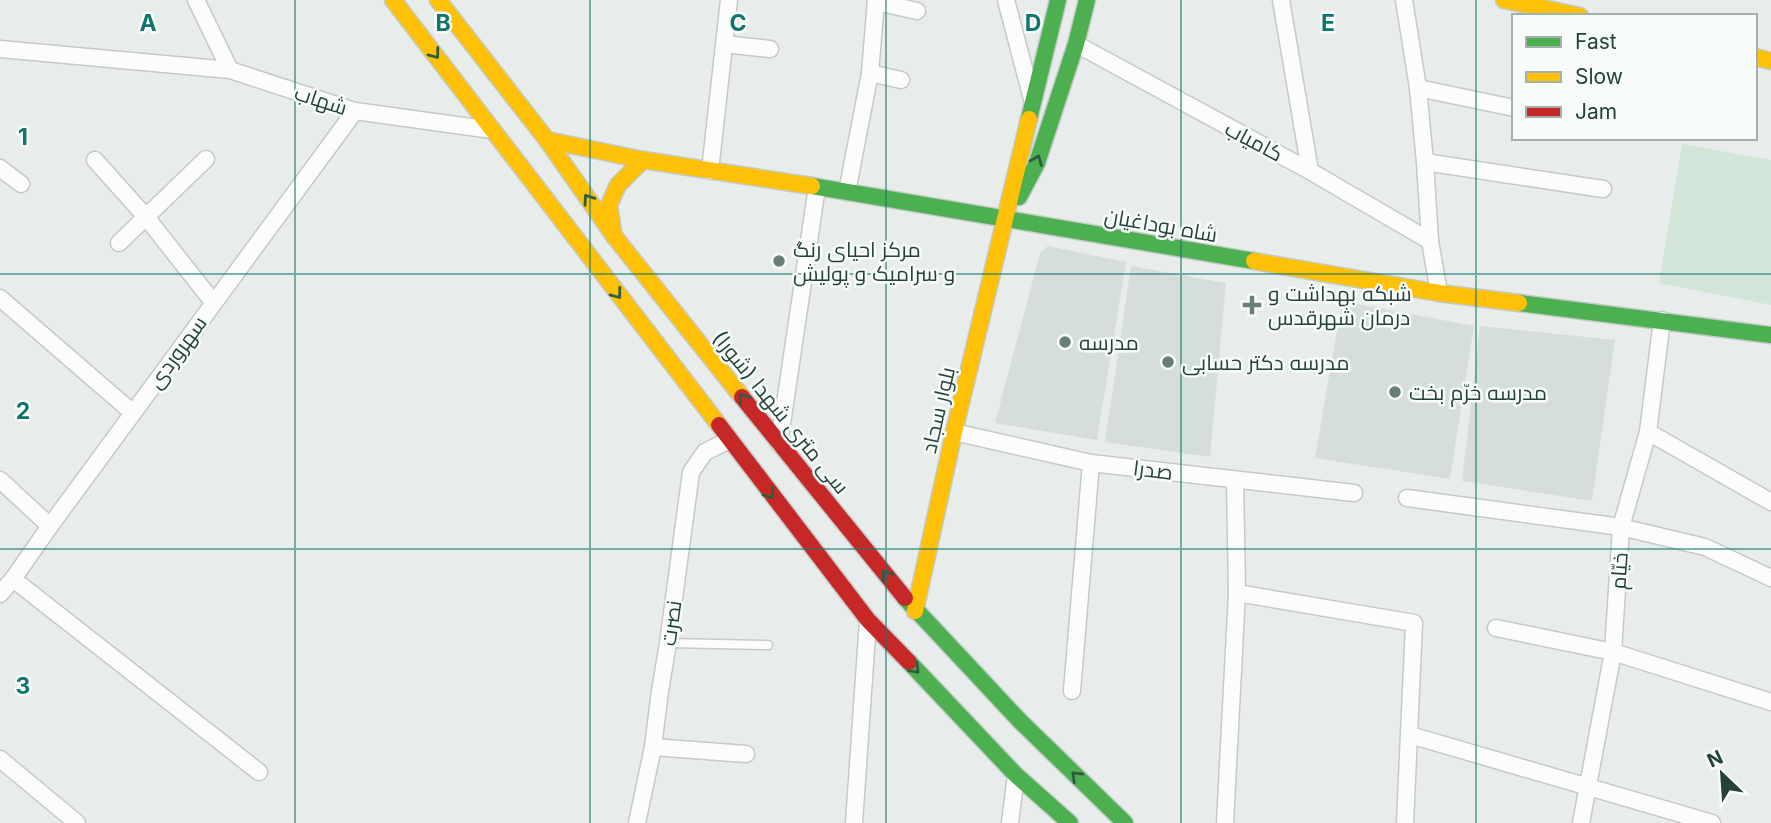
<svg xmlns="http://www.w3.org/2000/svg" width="1771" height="823" viewBox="0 0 1771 823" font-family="Inter,Cairo,sans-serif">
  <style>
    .built { fill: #d6dedb }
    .green { fill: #d1e6d8 }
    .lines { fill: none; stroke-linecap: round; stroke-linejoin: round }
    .lane-casing { stroke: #c5cac8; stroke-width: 11 }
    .street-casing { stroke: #c5cac8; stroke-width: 19 }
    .fast-casing { stroke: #c3cbc8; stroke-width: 19 }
    .slow-casing { stroke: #c3cbc8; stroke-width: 19 }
    .jam-casing { stroke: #c3cbc8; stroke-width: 19 }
    .lane { stroke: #fcfcfc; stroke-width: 8 }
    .street { stroke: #fcfcfc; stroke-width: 16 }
    .fast { stroke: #4caf50; stroke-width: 16 }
    .slow { stroke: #ffc107; stroke-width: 16 }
    .jam { stroke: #c62828; stroke-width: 16 }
    .oneway { stroke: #2e5d40 }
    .grid { fill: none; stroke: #0f766e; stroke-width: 2; stroke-opacity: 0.55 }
    .poi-dot { fill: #697e78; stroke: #f7fbf9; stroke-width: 2.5 }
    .labels { text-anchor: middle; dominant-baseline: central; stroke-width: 5; stroke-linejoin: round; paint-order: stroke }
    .street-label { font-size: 21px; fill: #24423a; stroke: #f7fbf9 }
    .poi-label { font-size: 21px; fill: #24423a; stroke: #f7fbf9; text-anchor: start }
    .grid-label { font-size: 23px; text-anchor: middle; font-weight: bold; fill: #0f766e; stroke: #f7fbf9; stroke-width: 5; stroke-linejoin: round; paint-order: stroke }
  </style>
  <rect width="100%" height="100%" fill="#e8edeb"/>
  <g class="built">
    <polygon points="1048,246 1126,262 1097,440 995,423 1040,253"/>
    <polygon points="1131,266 1226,283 1210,457 1105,442"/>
    <polygon points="1342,301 1474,326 1450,479 1315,458"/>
    <polygon points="1480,326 1615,340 1592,501 1462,481"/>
  </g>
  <polygon class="green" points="1682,144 1771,160 1771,305 1659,283"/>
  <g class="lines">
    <defs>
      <polyline id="lane" points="668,643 768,645"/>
      <g id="street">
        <polyline points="196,0 230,70 355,111 492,130"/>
        <polyline points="1006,0 1032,99"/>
        <polyline points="1281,0 1310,171"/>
        <polyline points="1404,0 1418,88 1425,162 1430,241 1439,293"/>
        <polyline points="876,2 917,11"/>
        <polyline points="724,44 770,49"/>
        <polyline points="1076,44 1310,171 1430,241"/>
        <polyline points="0,49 230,70"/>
        <polyline points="870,73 901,80"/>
        <polyline points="1418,88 1514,108"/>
        <polyline points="95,160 146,217 213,302"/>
        <polyline points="1425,162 1603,189"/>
        <polyline points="0,168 21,184"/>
        <polyline points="710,171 729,0"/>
        <polyline points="847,192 870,73 876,0"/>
        <polyline points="119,243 206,159"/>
        <polyline points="0,298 133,413"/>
        <polyline points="954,432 1091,463 1354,493"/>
        <polyline points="1648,432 1771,502"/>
        <polyline points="779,444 817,187"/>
        <polyline points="0,480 50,526"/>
        <polyline points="1407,498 1621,527 1705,547 1771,578"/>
        <polyline points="13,579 259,772"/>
        <polyline points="1237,593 1414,623 1405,823"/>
        <polyline points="0,594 13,579 50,526 355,111"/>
        <polyline points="1496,628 1613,652 1771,702"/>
        <polyline points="1072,691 1091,463"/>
        <polyline points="1410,735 1712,823"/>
        <polyline points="653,747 746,754"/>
        <polyline points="0,759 77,823"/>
        <polyline points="637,823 653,747 660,691 668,643 691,472 705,452 729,440"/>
        <polyline points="854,823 868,620"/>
        <polyline points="1010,823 1016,775"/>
        <polyline points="1225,823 1237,593 1235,480"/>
        <polyline points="1581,823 1613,652 1621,527 1648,432 1662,320"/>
      </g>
      <g id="fast">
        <polyline points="1029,119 1058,0"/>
        <polyline points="812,186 1254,261"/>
        <polyline points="1019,197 1037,163 1076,44 1087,0"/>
        <polyline points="1519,303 1771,335"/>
        <polyline points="905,598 1020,721 1125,823"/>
        <polyline points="909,662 1016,775 1070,823"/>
      </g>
      <g id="slow">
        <polyline points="393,0 719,425"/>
        <polyline points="438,0 547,140 614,236 742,397"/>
        <polyline points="1504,0 1580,16"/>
        <polyline points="1755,57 1771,61"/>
        <polyline points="547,140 643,160 812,186"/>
        <polyline points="613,232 609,205 618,185 643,160"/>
        <polyline points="1254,261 1439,293 1519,303"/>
        <polyline points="915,611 954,432 1029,119"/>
      </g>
      <g id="jam">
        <polyline points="742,397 905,598"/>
        <polyline points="719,425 868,620 909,662"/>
      </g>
    </defs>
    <use href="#lane" class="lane-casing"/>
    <use href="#street" class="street-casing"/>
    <use href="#fast" class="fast-casing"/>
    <use href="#slow" class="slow-casing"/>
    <use href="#jam" class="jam-casing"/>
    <use href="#lane" class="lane"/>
    <use href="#street" class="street"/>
    <use href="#fast" class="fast"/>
    <use href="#slow" class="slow"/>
    <use href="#jam" class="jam"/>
  </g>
  <defs><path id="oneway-chevron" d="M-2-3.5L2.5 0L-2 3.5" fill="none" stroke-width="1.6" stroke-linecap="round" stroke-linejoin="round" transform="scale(1.75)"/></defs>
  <g class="oneway">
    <use href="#oneway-chevron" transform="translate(435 54) rotate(53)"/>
    <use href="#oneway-chevron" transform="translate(1037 160) rotate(-68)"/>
    <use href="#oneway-chevron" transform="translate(588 199) rotate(-125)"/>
    <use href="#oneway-chevron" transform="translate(617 294) rotate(53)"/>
    <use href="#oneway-chevron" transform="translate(743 398) rotate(-128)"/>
    <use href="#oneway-chevron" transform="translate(770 494) rotate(52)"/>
    <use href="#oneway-chevron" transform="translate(886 575) rotate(-129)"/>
    <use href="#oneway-chevron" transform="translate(915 669) rotate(46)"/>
    <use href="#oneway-chevron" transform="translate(1076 776) rotate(-136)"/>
  </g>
  <path class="grid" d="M295,0v823M590,0v823M886,0v823M1181,0v823M1476,0v823M0,274h1771M0,549h1771"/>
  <g class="poi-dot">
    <circle cx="779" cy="261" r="7"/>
    <path d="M1248.5 294.5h7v7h7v7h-7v7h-7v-7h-7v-7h7z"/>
    <circle cx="1065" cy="342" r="7"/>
    <circle cx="1168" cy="362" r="7"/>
    <circle cx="1395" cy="392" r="7"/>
  </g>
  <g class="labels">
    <g class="street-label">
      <text transform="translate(321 100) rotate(18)">شهاب</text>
      <text transform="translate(1254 141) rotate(28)">کامیاب</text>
      <text transform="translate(1161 225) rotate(10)">شاه بوداغیان</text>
      <text transform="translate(177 352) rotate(-54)">سهروردی</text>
      <text transform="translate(938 410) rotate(-77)">بلوار سجاد</text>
      <text transform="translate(781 412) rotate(51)">سی متری شهدا (شورا)</text>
      <text transform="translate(1153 470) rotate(7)">صدرا</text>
      <text transform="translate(1619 571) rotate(-86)">خیّام</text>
      <text transform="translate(671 623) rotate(-82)">نصرت</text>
    </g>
    <g class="poi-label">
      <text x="793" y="249">مرکز احیای رنگ<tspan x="793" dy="24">و سرامیک و پولیش</tspan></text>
      <text x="1268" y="293">شبکه بهداشت و<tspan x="1268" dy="24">درمان شهرقدس</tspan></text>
      <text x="1079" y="342">مدرسه</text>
      <text x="1182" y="362">مدرسه دکتر حسابی</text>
      <text x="1409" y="392">مدرسه خرّم بخت</text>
    </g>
  </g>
  <g class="grid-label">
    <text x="148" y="31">A</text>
    <text x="443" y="31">B</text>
    <text x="738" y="31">C</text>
    <text x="1033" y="31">D</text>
    <text x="1328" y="31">E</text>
    <text x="23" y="145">1</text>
    <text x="23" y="419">2</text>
    <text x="23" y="694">3</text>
  </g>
  <rect x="1512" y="14" width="245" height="126" fill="#f7fbf9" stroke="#a3b1ad" stroke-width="2"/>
  <rect x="1526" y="37" width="35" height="10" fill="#4caf50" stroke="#a3b1ad" stroke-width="2"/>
  <text x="1575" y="49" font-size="21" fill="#24423a">Fast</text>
  <rect x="1526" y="72" width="35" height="10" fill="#ffc107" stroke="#a3b1ad" stroke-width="2"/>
  <text x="1575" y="84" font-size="21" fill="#24423a">Slow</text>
  <rect x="1526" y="107" width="35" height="10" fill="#c62828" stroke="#a3b1ad" stroke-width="2"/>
  <text x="1575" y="119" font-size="21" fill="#24423a">Jam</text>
  <g transform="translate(1722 774) rotate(335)" stroke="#f7fbf9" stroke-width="5" paint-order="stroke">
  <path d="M0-5L12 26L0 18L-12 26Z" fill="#24423a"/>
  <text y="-10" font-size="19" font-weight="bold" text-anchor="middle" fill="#24423a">N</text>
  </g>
</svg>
